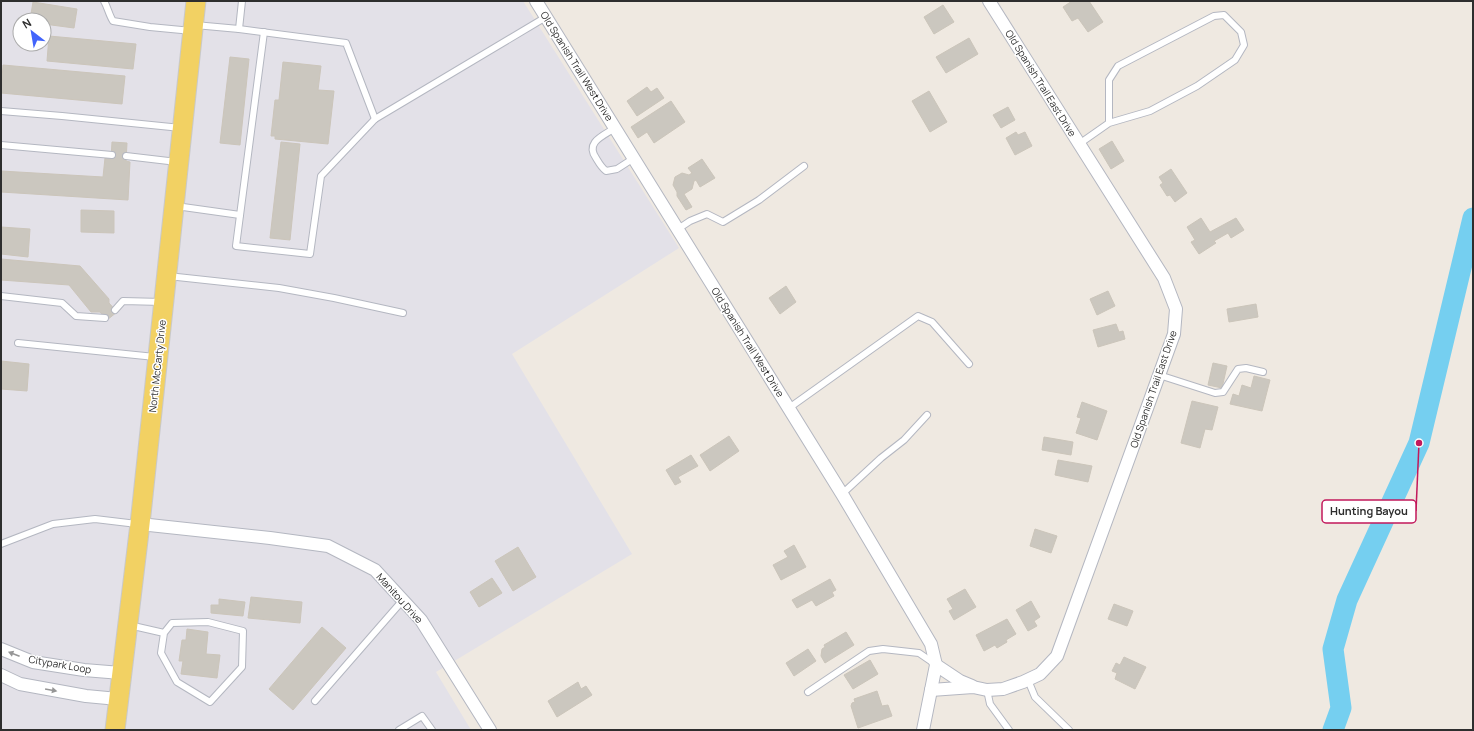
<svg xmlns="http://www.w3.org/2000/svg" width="1474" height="731" viewBox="0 0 1474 731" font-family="Manrope,sans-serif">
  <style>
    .industrial { fill: #e3e1e8; fill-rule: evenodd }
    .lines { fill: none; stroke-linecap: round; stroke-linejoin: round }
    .river { stroke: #75cff0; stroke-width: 21 }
    .building { fill: #cbc7bf; stroke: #cbc5ba }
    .lane-casing { stroke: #b4b7c1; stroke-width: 8 }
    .street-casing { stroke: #b4b7c1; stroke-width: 14 }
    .primary-casing { stroke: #c9c9c9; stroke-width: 21 }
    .lane { stroke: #fff; stroke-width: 6 }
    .street { stroke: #fff; stroke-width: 12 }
    .primary { stroke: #f2d163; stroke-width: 19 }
    .oneway { fill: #969696 }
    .labels { text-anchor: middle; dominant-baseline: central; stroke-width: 3; stroke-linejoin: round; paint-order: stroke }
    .street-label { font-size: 10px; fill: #2e2e2e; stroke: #fff }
    .leader { fill: none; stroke: #c2185b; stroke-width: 1.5 }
    .callout-dot { fill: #c2185b; stroke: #fff; stroke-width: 1.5 }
    .callout { fill: #fff; stroke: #c2185b; stroke-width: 1.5 }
    .callout-label { font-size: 11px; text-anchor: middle; font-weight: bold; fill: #2e2e2e }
  </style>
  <rect width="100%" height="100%" fill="#efe9e1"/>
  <path class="industrial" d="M1,1h522l156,247 -167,106 120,200 -196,118 35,58h-470zM20,20h24v24h-24z"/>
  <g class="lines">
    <polyline class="river" points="1333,730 1341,708 1333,649 1347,600 1419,443 1473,218"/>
  </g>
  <g class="building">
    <polygon points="1072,1 1089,1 1103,22 1088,32 1078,18 1072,21 1063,7"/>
    <polygon points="33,2 77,9 74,28 44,24 44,20 30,20"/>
    <polygon points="943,5 954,22 934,34 924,17"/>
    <polygon points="49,36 136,44 133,69 47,61"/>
    <polygon points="969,38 978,54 946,73 936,57"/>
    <polygon points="230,57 249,59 240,145 220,143"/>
    <polygon points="283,62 321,66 318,90 334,91 328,144 275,139 275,136 271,136 275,100 279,100"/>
    <polygon points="3,65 125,76 122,104 1,93"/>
    <polygon points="647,87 651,92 657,88 664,98 637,116 627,101"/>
    <polygon points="929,91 947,122 930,132 912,101"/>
    <polygon points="671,101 685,122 654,143 647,132 638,138 631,127"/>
    <polygon points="1008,107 1015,120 1001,128 993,115"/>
    <polygon points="1016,132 1018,135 1025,132 1032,146 1015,155 1006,138"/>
    <polygon points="1112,141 1124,161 1111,169 1099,149"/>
    <polygon points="112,142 127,143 126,161 130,162 128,200 1,192 1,171 103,177 105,158 111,159"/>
    <polygon points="281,142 300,144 290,240 270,238"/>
    <polygon points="702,159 715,178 700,187 696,180 694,181 692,189 684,194 692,207 686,210 677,196 677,192 673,185 675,177 682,173 689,175 692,173 688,168"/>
    <polygon points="1171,169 1187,193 1175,202 1170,195 1167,196 1160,185 1163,183 1159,177"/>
    <polygon points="81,210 114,211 114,233 81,232"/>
    <polygon points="1201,218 1210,232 1236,218 1244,230 1231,238 1228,233 1214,241 1216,243 1199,254 1191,242 1195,240 1187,227"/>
    <polygon points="1,227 30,229 28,257 1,254"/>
    <polygon points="1,259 80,266 109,299 109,303 117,312 107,320 100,312 91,312 69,285 1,280"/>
    <polygon points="786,286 796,302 780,314 769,298"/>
    <polygon points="1108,291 1115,306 1097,315 1090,299"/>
    <polygon points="1256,304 1258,317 1229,322 1227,309"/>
    <polygon points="1116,324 1119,332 1123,331 1125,339 1098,347 1093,330"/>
    <polygon points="1,361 29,364 27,391 1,389"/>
    <polygon points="1213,363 1227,366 1222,388 1208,385"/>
    <polygon points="1254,376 1270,380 1262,411 1230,404 1233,394 1239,396 1242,385 1251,388"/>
    <polygon points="1192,401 1218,407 1212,430 1205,429 1200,448 1181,443"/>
    <polygon points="1082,402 1107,411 1097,440 1076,433 1081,418 1077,417"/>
    <polygon points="729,436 739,451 710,471 700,455"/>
    <polygon points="1044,437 1073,442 1071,455 1042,450"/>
    <polygon points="691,455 698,466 678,477 681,482 675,485 666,470"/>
    <polygon points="1058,460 1092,466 1088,482 1055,475"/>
    <polygon points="1035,529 1057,536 1051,553 1030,546"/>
    <polygon points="794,545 806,567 781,580 773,565 788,557 784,551"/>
    <polygon points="518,547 536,577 513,591 495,561"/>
    <polygon points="492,578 502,593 479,607 470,592"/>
    <polygon points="830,579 836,590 832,592 834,596 816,606 812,600 797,608 792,600"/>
    <polygon points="965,589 976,607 954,620 949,611 953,609 947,599"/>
    <polygon points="251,597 302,602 300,623 248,618"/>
    <polygon points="219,599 245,602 243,616 211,613 211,605 219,605"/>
    <polygon points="1031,601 1040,617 1034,621 1037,626 1028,631 1016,610"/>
    <polygon points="1114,604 1133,611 1127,626 1108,619"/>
    <polygon points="1007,619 1016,634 1006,640 1007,642 997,648 995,645 984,651 976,635"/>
    <polygon points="322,627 346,648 293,710 269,689"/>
    <polygon points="187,629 208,632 206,654 220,655 217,678 181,674 183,661 179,661 182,640 186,640"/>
    <polygon points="846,632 854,645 825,663 821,656 822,649 825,647 824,645"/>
    <polygon points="808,649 816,661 794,676 786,663"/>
    <polygon points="1124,657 1146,667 1135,689 1115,679 1117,673 1112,671 1116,663 1120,665"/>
    <polygon points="870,660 878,674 853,689 844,675"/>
    <polygon points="578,682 581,689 586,686 592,695 557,717 548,701"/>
    <polygon points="877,691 882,706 888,705 892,716 858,728 851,706 852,703 855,702 854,699"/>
  </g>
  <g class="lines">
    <defs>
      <g id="lane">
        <path d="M104,1c4,7 5,14 9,20l37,6 42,4"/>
        <polyline points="195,25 239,29 242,1"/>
        <polyline points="239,29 346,43 375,119 546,17"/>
        <polyline points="264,32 236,246 310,254 321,176 375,119"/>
        <polyline points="1,111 62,116 181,128"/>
        <path d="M615,128c-12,8 -30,14 -19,30 3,5 5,9 10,13l11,-2 17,-11"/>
        <polyline points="1079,144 1109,123 1109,80 1118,66 1214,16 1224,15 1241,32 1244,45 1235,60 1197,86 1150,111 1109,123"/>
        <polyline points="1,145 112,155"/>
        <polyline points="126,156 177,162"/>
        <polyline points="176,206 240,215"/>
        <polyline points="678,229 690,221 707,214 723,222 759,200 804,166"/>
        <polyline points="168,276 279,288 334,298 403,313"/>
        <polyline points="1,296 62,303 76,316 105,318"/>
        <polyline points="115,310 123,301 162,302"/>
        <polyline points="18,343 155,357"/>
        <polyline points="1159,375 1215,393 1223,392 1238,369 1246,368 1263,372"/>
        <polyline points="789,408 918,316 932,322 969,364"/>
        <polyline points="842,494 881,458 904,440 927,415"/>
        <polyline points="1,544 53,524 95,519 137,524"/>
        <polyline points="129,625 164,633 161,653 177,682 210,702 242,667 243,631 208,622 172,623 164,633"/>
        <polyline points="1028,680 1035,697 1069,730"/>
        <polyline points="987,690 990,704 1009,730"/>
        <polyline points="808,692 869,651 883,649 919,653 935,664"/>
        <polyline points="315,701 403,600"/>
        <polyline points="399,730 422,716 432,730"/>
      </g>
      <g id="street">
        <polyline points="536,1 842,494 931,644 936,665 923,730"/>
        <polyline points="140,524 270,538 328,546 375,570 421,620 490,730"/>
        <polyline points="1,649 33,662 84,670 121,673"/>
        <polyline points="936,665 960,681 972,686"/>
        <polyline points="1,675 20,684 86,696 118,699"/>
        <polyline points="931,690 973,687 987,690 1003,689 1023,682 1040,674 1057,656 1174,334 1176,309 1164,278 989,1"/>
      </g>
      <polyline id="primary" points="115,730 140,524 196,1"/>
    </defs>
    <use href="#lane" class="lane-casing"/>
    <use href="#street" class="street-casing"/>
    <use href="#primary" class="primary-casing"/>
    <use href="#lane" class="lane"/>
    <use href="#street" class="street"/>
    <use href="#primary" class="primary"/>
  </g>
  <defs><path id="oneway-solid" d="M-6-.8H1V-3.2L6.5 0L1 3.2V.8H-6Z"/></defs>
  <g class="oneway">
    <use href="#oneway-solid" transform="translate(14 654) rotate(-159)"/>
    <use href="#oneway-solid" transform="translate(51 690) rotate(10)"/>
  </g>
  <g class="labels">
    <g class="street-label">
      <text transform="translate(577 66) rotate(58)">Old Spanish Trail West Drive</text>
      <text transform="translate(1041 83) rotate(58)">Old Spanish Trail East Drive</text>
      <text transform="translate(748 342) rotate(58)">Old Spanish Trail West Drive</text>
      <text transform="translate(157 366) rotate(-84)">North McCarty Drive</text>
      <text transform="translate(1153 389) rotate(-71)">Old Spanish Trail East Drive</text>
      <text transform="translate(400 598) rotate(48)">Manitou Drive</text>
      <text transform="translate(60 664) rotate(10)">Citypark Loop</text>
    </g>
  </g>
  <path class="leader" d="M1419 443L1416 511"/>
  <circle class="callout-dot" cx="1419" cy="443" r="4"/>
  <rect class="callout" x="1322" y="500" width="94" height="23" rx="4"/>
  <g class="callout-label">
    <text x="1369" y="515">Hunting Bayou</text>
  </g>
  <rect width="1474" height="731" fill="none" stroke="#2e2e2e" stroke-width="4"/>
  <g transform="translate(32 32) rotate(329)"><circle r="19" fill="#ffffff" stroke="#ababab"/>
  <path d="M0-3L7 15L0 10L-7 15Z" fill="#4264fb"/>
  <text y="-6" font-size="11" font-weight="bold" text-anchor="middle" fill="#2e2e2e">N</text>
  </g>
</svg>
